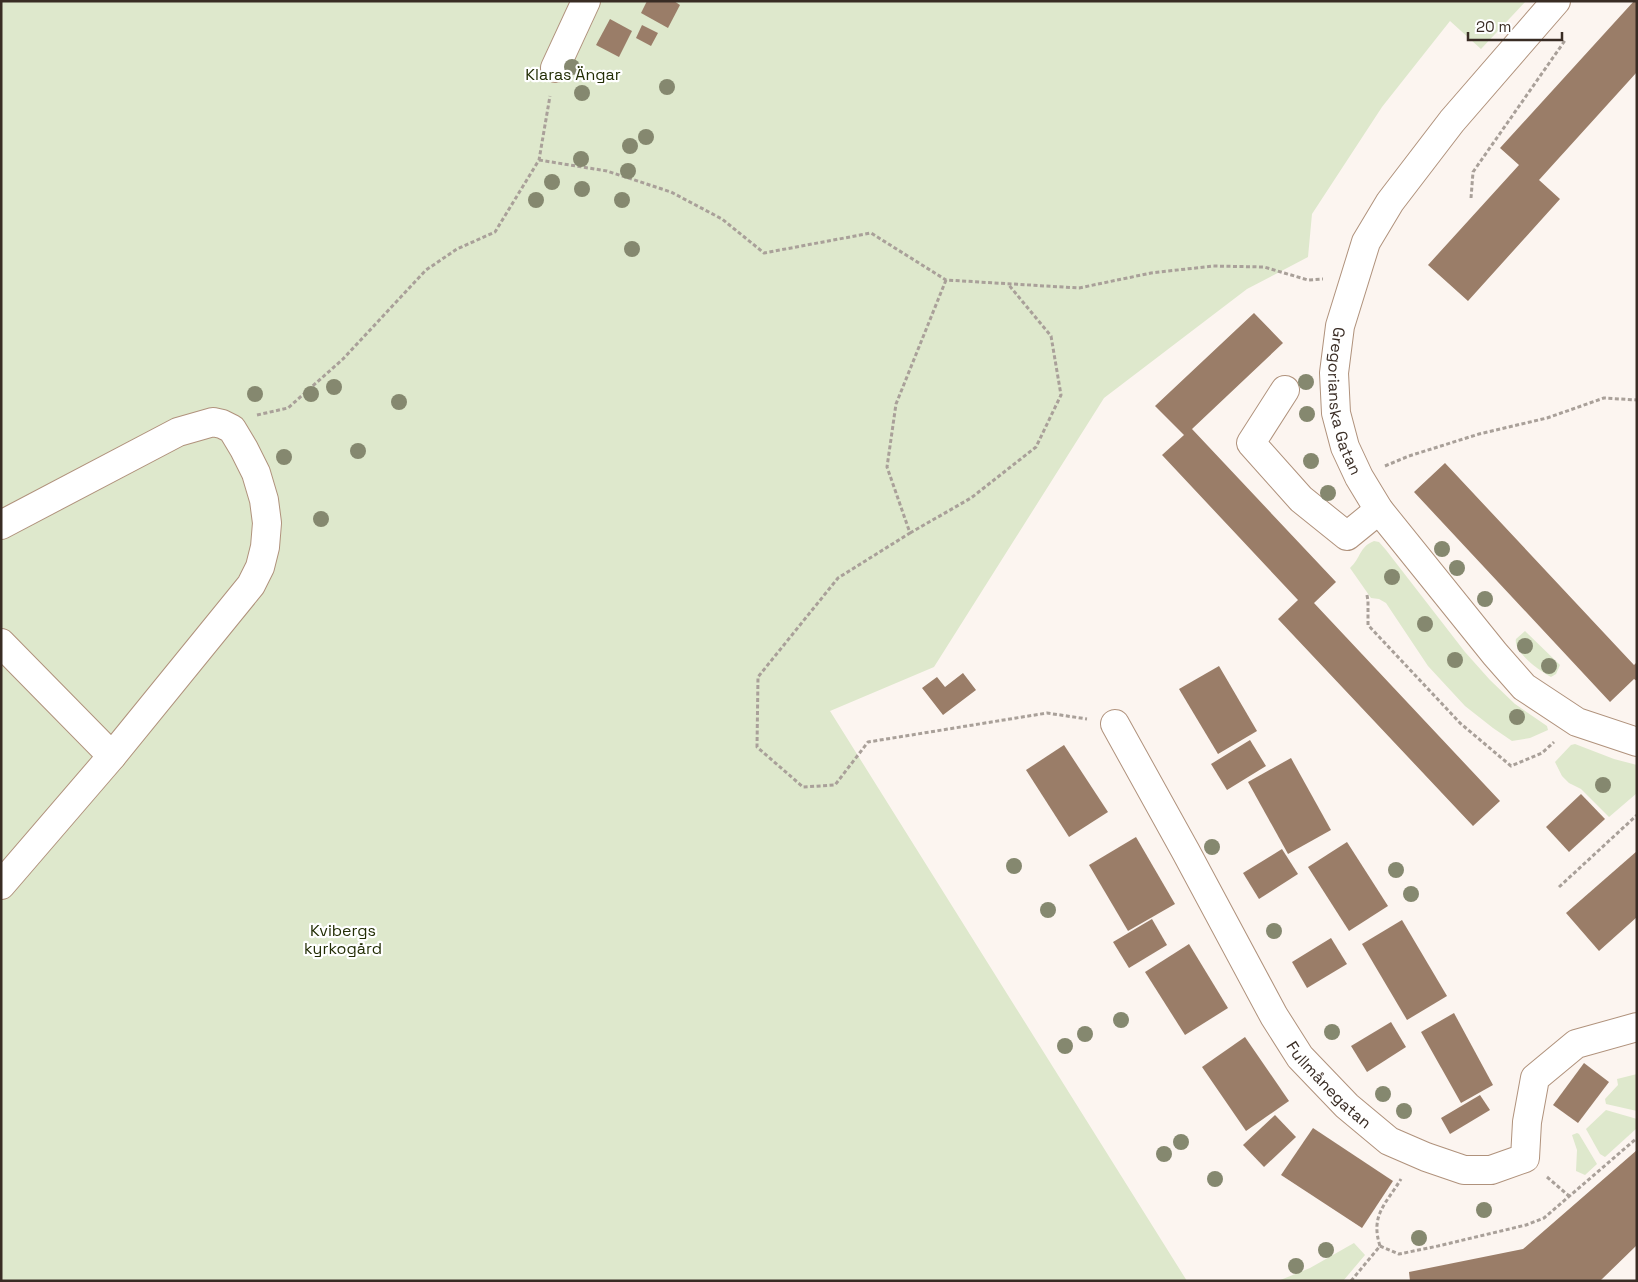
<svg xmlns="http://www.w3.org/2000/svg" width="1638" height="1282" viewBox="0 0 1638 1282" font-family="'Space Grotesk',sans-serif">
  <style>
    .green { fill: #dee8cc }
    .building { fill: #9a7d68 }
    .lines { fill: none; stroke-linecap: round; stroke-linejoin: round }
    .minor-casing { stroke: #b0927c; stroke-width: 30 }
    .path { stroke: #a9a099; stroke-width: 3; stroke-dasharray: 4 2.5; stroke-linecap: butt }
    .minor { stroke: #fff; stroke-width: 28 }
    .tree { fill: #85886f }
    .labels { text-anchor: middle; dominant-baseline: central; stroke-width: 4.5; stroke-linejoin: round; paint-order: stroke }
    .park-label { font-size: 16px; fill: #232e05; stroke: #fff }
    .street-label { font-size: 16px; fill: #392c24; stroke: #fff }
  </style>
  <rect width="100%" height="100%" fill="#fcf5f0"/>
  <g class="green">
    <polygon points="1,1 1526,1 1481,49 1450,21 1382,107 1312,214 1308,257 1247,289 1104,398 934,667 830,711 1187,1281 1,1281"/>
    <path d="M1374,541l5,1 7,8 79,102 25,28 25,24 32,22 1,4 -18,8 -18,3 -19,-13 -28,-22 -37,-40 -42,-63 -7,-4 -8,-1 -21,-30c11,-10 9,-21 24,-27z"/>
    <path d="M1525,631l35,34 -4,9 -5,3c-11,-6 -38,-25 -35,-38z"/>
    <polygon points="1575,744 1614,759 1637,765 1637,793 1609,817 1581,789 1569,783 1562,776 1555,762 1571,745"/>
    <polygon points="1637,1074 1637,1111 1606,1104 1605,1099 1618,1085 1617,1079"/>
    <polygon points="1606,1110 1637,1119 1637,1128 1605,1157 1600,1154 1586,1129"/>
    <polygon points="1577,1133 1579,1134 1597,1164 1585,1175 1576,1171 1577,1150 1572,1135"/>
    <polygon points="1354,1243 1365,1255 1343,1281 1278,1281 1310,1268"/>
  </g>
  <g class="building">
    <polygon points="647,1 674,1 680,5 668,28 641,13"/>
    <polygon points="1634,1 1637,1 1637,72 1539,180 1560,199 1468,301 1428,265 1519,165 1500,148"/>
    <polygon points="610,19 632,31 619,57 596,45"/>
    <polygon points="642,25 658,33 651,46 636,38"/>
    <polygon points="1254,313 1283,343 1192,429 1336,582 1314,603 1500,801 1473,826 1278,619 1298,600 1162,455 1184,435 1155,406"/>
    <polygon points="1445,463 1634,665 1637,662 1637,681 1634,679 1610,702 1414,492"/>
    <polygon points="1219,666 1257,731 1218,754 1179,689"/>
    <polygon points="963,673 976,690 943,715 922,688 937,677 945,687"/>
    <polygon points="1250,740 1266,766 1227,790 1211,764"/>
    <polygon points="1064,745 1108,812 1069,837 1026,770"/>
    <polygon points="1291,758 1331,830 1288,854 1248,782"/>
    <polygon points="1581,794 1605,819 1569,852 1546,827"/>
    <polygon points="1136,837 1175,904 1128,931 1089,865"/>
    <polygon points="1347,842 1388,906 1349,931 1308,867"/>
    <polygon points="1282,849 1298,874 1259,899 1243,873"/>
    <polygon points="1637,851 1637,917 1599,951 1566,913"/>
    <polygon points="1152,919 1167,945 1129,968 1113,942"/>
    <polygon points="1402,920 1447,996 1407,1020 1362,944"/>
    <polygon points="1331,938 1347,964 1307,988 1292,962"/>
    <polygon points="1189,944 1228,1008 1185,1035 1145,972"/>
    <polygon points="1454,1013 1493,1085 1461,1103 1421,1032"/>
    <polygon points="1391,1022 1406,1047 1367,1072 1351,1046"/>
    <polygon points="1245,1037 1289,1101 1246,1131 1202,1067"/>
    <polygon points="1584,1063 1609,1082 1578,1123 1553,1105"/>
    <polygon points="1480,1095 1490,1110 1450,1134 1441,1118"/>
    <polygon points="1275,1115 1296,1137 1264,1167 1243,1145"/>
    <polygon points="1313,1128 1393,1181 1362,1228 1281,1175"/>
    <polygon points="1637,1150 1637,1245 1600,1281 1410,1281 1409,1272 1523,1249"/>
  </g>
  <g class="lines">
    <defs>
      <g id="minor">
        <path id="s1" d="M1556,1l-104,120 -62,81 -24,40 -26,84 -6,47 2,40 9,34 14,30 20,33 116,144 29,33 53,35 60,20"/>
        <polyline points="555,68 586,1"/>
        <polyline points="1285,390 1251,443 1301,499 1347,536 1379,510"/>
        <polyline points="1,525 178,432 213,422 222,424 232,429 244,449 256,473 264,500 267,523 265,547 260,567 251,585 112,756 1,885"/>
        <polyline points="1,643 112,756"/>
        <path id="s2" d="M1115,724l71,128 88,164 26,41 47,49 42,35 37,16 38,13h27l34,-12 2,-36 8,-44 41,-34 61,-17"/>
      </g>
    </defs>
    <use href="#minor" class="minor-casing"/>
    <g class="path">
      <polyline points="539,160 607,171 671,192 722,219 764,253 871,233 946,280 1079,288 1151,273 1213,266 1264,267 1308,280 1323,279"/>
      <polyline points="1471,198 1473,172 1566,39"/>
      <polyline points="946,280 896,404 887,467 910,533 838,578 758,677 757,747 803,787 835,785 868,742 1047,713 1087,719"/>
      <polyline points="257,415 288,408 343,359 426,270 457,249 495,232 539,160 550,96"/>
      <polyline points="1385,466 1409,456 1479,434 1547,418 1604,398 1637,400"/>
      <polyline points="910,533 971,498 1036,447 1061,395 1051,336 1008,284"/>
      <polyline points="1367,595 1368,601 1368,625 1460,723 1511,766 1542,753 1554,742"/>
      <polyline points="1559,887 1637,815"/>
      <polyline points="1547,1177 1569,1196"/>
      <polyline points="1380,1246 1399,1254 1438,1246 1526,1225 1544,1218 1637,1138"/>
      <path d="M1380,1246c-10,-31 6,-42 21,-67"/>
      <polyline points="1351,1281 1380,1246"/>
    </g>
    <use href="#minor" class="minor"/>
  </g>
  <g class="tree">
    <circle cx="572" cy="67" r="8"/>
    <circle cx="667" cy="87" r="8"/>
    <circle cx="582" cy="93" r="8"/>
    <circle cx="646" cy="137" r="8"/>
    <circle cx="630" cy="146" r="8"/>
    <circle cx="581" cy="159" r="8"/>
    <circle cx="628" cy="171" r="8"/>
    <circle cx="552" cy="182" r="8"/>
    <circle cx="582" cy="189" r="8"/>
    <circle cx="536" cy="200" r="8"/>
    <circle cx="622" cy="200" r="8"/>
    <circle cx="632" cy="249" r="8"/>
    <circle cx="1306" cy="382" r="8"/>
    <circle cx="334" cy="387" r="8"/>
    <circle cx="255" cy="394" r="8"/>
    <circle cx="311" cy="394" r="8"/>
    <circle cx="399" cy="402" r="8"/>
    <circle cx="1307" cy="414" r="8"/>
    <circle cx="358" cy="451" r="8"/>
    <circle cx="284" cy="457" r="8"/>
    <circle cx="1311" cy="461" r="8"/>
    <circle cx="1328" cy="493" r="8"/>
    <circle cx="321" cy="519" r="8"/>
    <circle cx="1442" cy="549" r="8"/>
    <circle cx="1457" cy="568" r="8"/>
    <circle cx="1392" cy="577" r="8"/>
    <circle cx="1485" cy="599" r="8"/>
    <circle cx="1425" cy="624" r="8"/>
    <circle cx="1525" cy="646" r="8"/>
    <circle cx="1455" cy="660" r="8"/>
    <circle cx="1549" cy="666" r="8"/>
    <circle cx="1517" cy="717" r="8"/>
    <circle cx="1603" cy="785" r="8"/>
    <circle cx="1212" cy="847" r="8"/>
    <circle cx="1014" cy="866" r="8"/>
    <circle cx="1396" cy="870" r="8"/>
    <circle cx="1411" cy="894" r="8"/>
    <circle cx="1048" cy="910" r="8"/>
    <circle cx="1274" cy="931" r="8"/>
    <circle cx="1121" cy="1020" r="8"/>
    <circle cx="1332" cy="1032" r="8"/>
    <circle cx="1085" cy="1034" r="8"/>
    <circle cx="1065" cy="1046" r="8"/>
    <circle cx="1383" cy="1094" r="8"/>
    <circle cx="1404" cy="1111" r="8"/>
    <circle cx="1181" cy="1142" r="8"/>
    <circle cx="1164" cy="1154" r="8"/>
    <circle cx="1215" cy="1179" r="8"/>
    <circle cx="1484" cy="1210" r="8"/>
    <circle cx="1419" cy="1238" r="8"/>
    <circle cx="1326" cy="1250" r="8"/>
    <circle cx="1296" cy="1266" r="8"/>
  </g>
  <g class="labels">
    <g class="park-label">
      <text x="573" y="74">Klaras Ängar</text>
      <text x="343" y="930">Kvibergs<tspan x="343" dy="18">kyrkogård</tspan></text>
    </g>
    <g class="street-label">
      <text stroke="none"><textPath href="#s1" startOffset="472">Gregorianska Gatan</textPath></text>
      <text stroke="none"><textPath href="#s2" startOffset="421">Fullmånegatan</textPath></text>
    </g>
  </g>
  <rect width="1638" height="1282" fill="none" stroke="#392c24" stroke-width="5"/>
  <path d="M1468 32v8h94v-8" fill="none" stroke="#392c24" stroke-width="2.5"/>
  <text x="1476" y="32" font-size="15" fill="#392c24" stroke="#ffffff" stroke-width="4" paint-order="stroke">20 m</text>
</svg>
